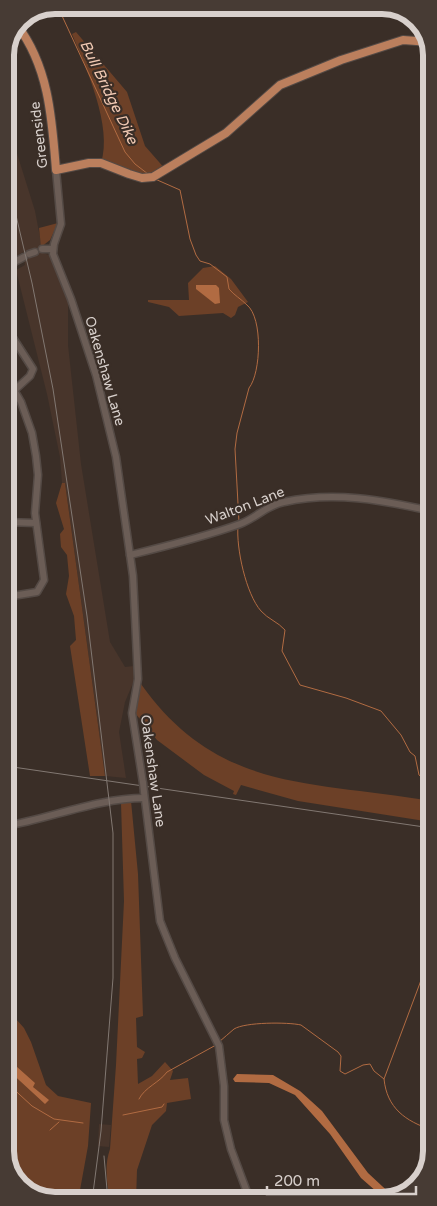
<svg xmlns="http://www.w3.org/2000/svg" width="437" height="1206" viewBox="0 0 437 1206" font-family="'Varela Round',sans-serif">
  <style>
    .built { fill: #48352b }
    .green { fill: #6c4027 }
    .water { fill: #b16b42 }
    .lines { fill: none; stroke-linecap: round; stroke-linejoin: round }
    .stream { stroke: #b16b42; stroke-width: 1 }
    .minor-casing { stroke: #544a45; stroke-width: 9 }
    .major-casing { stroke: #544a45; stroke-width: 10 }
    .minor { stroke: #6b5d56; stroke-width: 6 }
    .major { stroke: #bb7f5d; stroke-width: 8 }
    .rail { stroke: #827872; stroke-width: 1 }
    .minor-bridge-casing { stroke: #544a45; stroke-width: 9; stroke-linecap: butt }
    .minor-bridge { stroke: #6b5d56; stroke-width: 6 }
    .labels { text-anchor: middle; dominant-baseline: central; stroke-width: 4.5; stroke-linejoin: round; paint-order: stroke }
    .street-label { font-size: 14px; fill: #d8d0cc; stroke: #3a2e27 }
    .water-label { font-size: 15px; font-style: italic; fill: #f1c9b3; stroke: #3a2e27 }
    .rim { fill: none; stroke: #d8d0cc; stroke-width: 6 }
  </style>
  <rect width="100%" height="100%" fill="#3a2e27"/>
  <g class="built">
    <polygon points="5,115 35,211 43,253 49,255 68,299 68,345 81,464 110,642 125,667 134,666 135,678 125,702 119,732 126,778 105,776 65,483 62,483 60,457 47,394 16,270 25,265 23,252 13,258 8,245 15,242 10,217 13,216 5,190"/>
    <polygon points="99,1124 111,1125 109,1147 98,1146"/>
  </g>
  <g class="green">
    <path d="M76,32l51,60 18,54 21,24 -19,8 -46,-15c12,-36 -15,-95 -29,-129z"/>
    <polygon points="58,223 50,240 41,247 39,228"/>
    <polygon points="215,266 231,279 248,302 238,307 235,315 231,318 223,313 179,316 169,307 148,302 148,300 189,300 188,283 203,268"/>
    <polygon points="62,483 65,483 105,776 90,776 70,646 76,640 74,616 66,594 69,576 67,555 61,547 60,534 64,529 56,503"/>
    <path d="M141,684c78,110 173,96 290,117v21l-133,-21 -57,-16 -5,10 -3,-1 1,-3 -30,-16 -47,-35 -22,-27z"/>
    <path d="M131,801l7,73 5,142 -7,2 1,29 8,5 -3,6 -5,1 1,25 14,-8 13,-14 8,9 -3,9 18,-2 3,21 -24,4 -1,8 -14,14 -15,45 -1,30 -26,1c-3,-18 -6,-35 0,-52l6,-84 8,-164 -3,-98z"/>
    <polygon points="7,1009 24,1028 31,1042 46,1085 58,1096 91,1103 88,1146 78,1201 51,1201 22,1189 7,1164"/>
  </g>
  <g class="water">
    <polygon points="196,285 216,285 219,288 220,303 215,304 196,289"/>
    <polygon points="7,1058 35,1083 33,1087 49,1100 45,1104 7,1069"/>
    <polygon points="237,1074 273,1075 300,1091 322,1111 368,1173 396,1199 385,1199 361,1178 330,1134 295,1095 269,1083 235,1082 233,1079"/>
  </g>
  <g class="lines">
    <g class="stream">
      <polyline points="57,5 125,152 135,164 148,174"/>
      <path d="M155,179l25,11 10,49 6,16 4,6 10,3 17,13 2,12c5,6 12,10 18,16 16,13 14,68 2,83l-12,45 -2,16 4,73"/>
      <path d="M238,526c-2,22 8,68 23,85 7,8 17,11 24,19l-3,21 18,34 46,13 35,13 20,24 9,17 5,4 4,19 12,9"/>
      <path d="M432,945l-12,38 -36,96c3,29 21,42 48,51"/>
      <path d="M219,1042c5,-4 10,-9 15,-13 11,-7 54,-7 67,-4l37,27 3,4 -1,15 5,3 18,-9 7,-1 4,7 10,8"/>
      <polyline points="7,1083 32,1106 54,1119 83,1123"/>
      <path d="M139,1099c6,-12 20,-16 28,-27l49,-27"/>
      <polyline points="123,1115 162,1107 164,1104"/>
      <polyline points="50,1130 59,1122"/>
    </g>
    <defs>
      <g id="minor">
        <polyline points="56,170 61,224 54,244 53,254 71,299 96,375 116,457 133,576 138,679 132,713 143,783"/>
        <polyline points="5,194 9,213 5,236"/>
        <polyline points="5,248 13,263"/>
        <polyline points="42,249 53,249"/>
        <polyline points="29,254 35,252"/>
        <polyline points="5,267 24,257"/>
        <polyline points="6,327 33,369 30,376 6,398"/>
        <polyline points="6,522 36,523"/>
        <path d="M130,555c37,-9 74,-18 110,-31 16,-6 27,-19 44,-22 50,-11 98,-2 147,9"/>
        <polyline points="6,597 37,592 44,580 35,513 38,475 36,456 32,433 21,402 14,390"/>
        <polyline points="144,792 160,921 175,958 219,1046 224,1086 224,1120 231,1149 250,1200"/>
        <path d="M6,826c45,-8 93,-28 138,-28"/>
      </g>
      <path id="major" d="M17,25c32,42 35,94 39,145l33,-7h12l28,11 13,4 11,-1 73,-44 54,-48 61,-25 62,-20 27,2"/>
    </defs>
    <use href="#minor" class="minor-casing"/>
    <use href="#major" class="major-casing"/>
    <use href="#minor" class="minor"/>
    <use href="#major" class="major"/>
    <g class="rail">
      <polyline points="5,169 32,283 53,389 87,616 113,833 113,978 101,1131 92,1201"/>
      <polyline points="6,766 431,828"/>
      <polyline points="104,1156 108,1201"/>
    </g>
    <defs>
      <polyline id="minor-bridge" points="143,783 144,792"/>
    </defs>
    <use href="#minor-bridge" class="minor-bridge-casing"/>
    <use href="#minor-bridge" class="minor-bridge"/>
  </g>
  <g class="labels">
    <g class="street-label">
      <text transform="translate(39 135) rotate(-97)">Greenside</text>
      <text transform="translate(105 371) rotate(74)">Oakenshaw Lane</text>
      <text transform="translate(245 506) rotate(-21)">Walton Lane</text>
      <text transform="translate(153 771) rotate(82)">Oakenshaw Lane</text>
    </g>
    <g class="water-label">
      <text transform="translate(109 92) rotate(64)">Bull Bridge Dike</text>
    </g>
  </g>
  <path d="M0 0H437V1206H0ZM55 14H382A41 41 0 0 1 423 55V1151A41 41 0 0 1 382 1192H55A41 41 0 0 1 14 1151V55A41 41 0 0 1 55 14Z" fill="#473b34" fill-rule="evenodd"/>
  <path class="rim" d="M55 14H382A41 41 0 0 1 423 55V1151A41 41 0 0 1 382 1192H55A41 41 0 0 1 14 1151V55A41 41 0 0 1 55 14Z"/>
  <path d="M267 1186v8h149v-8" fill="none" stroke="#d8d0cc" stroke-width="2.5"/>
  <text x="274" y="1186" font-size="15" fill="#d8d0cc" stroke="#3a2e27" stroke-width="4" paint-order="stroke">200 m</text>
</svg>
